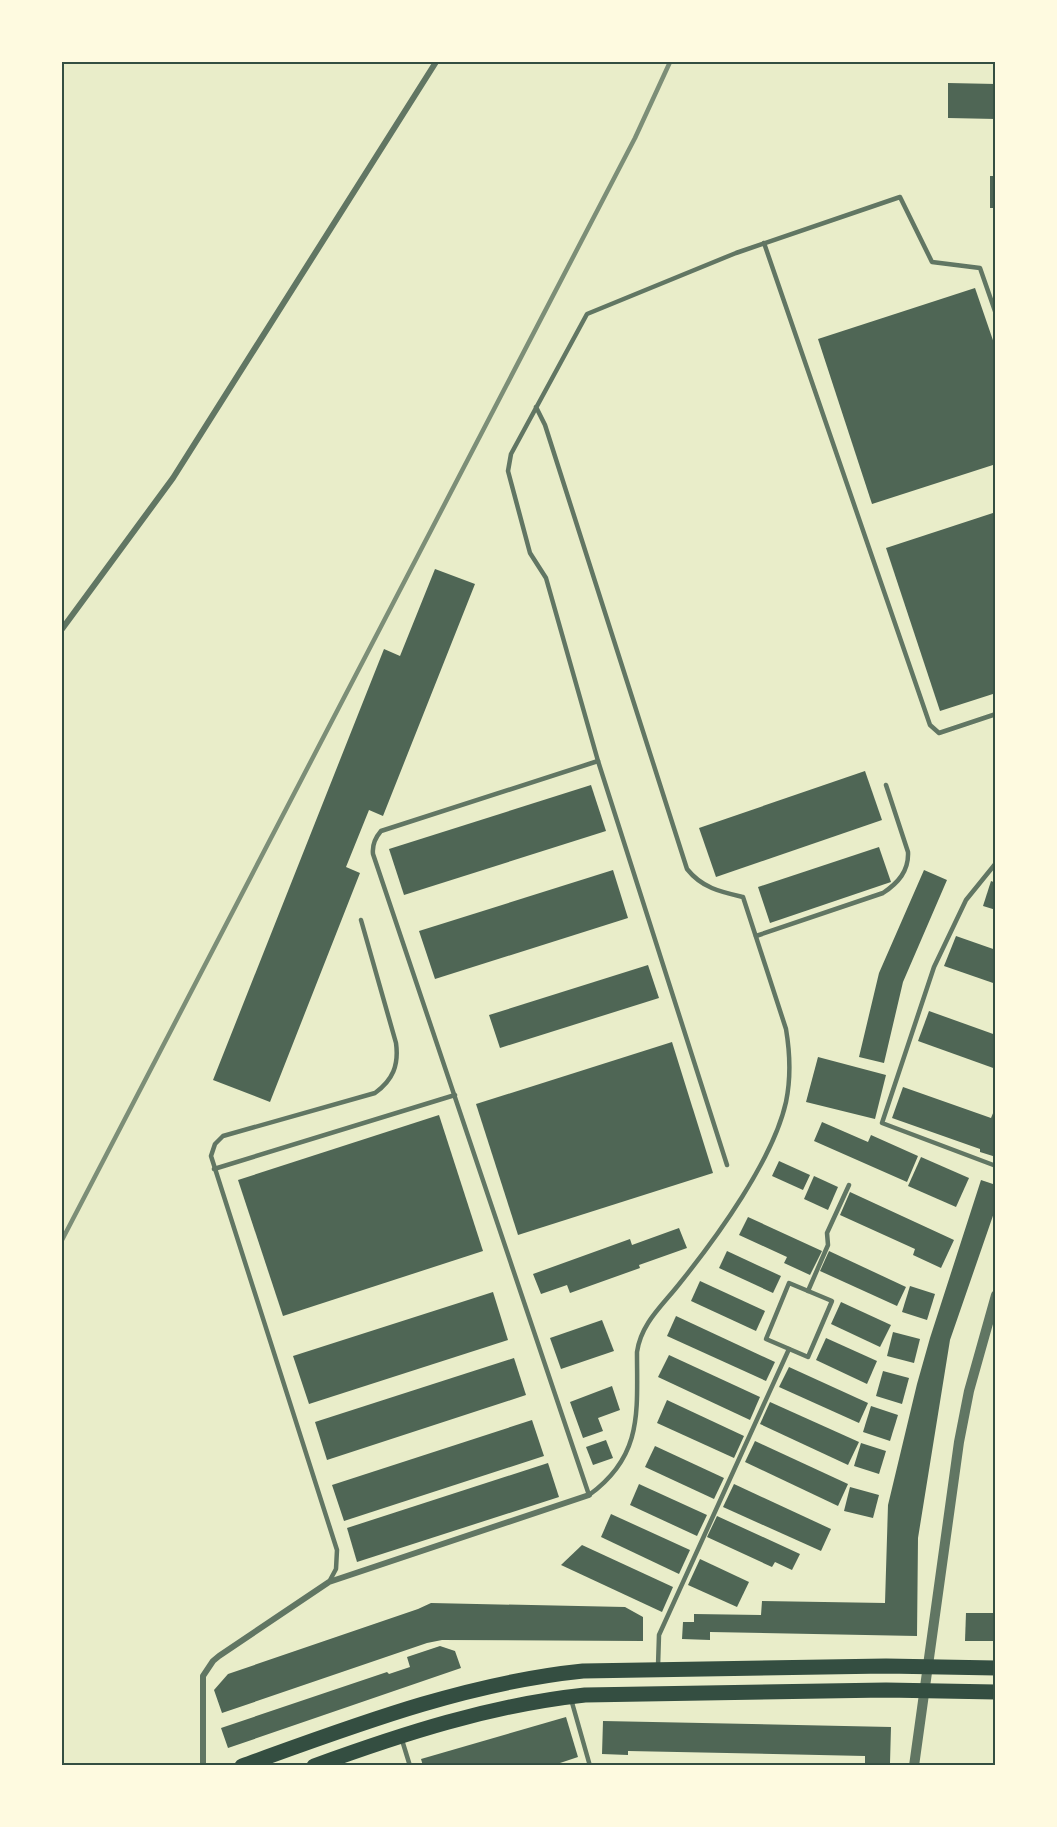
<svg xmlns="http://www.w3.org/2000/svg" width="1057" height="1827" viewBox="0 0 1057 1827" font-family="'Titillium Web',sans-serif">
  <style>
    .building { fill: #4f6655 }
    .lines { fill: none; stroke-linecap: round; stroke-linejoin: round }
    .service { stroke: #617663; stroke-width: 4.5 }
    .minor { stroke: #617663; stroke-width: 6 }
    .tertiary { stroke: #617663; stroke-width: 10 }
    .primary { stroke: #344e41; stroke-width: 15 }
    .rail { stroke: #7c8e77; stroke-width: 4.5 }
    .neatline { fill: none; stroke: #344e41; stroke-width: 2 }
  </style>
  <rect width="100%" height="100%" fill="#e9edc9"/>
  <g class="building">
    <polygon points="948,83 996,84 996,119 948,118"/>
    <rect x="990" y="176" width="6" height="32"/>
    <polygon points="975,288 996,349 996,464 872,504 818,339"/>
    <polygon points="996,512 996,693 940,711 886,548"/>
    <polygon points="435,569 475,584 383,816 369,810 346,867 360,873 270,1102 213,1080 384,649 400,656"/>
    <polygon points="865,771 882,820 716,877 699,828"/>
    <polygon points="591,785 606,831 404,895 389,849"/>
    <polygon points="879,847 891,882 770,923 758,887"/>
    <polygon points="613,870 628,918 435,979 419,931"/>
    <polygon points="924,870 947,880 903,982 884,1063 859,1057 879,973"/>
    <polygon points="991,881 996,883 996,910 983,906"/>
    <polygon points="956,936 996,950 996,984 944,966"/>
    <polygon points="648,965 659,998 500,1048 489,1015"/>
    <polygon points="929,1011 996,1035 996,1069 918,1041"/>
    <polygon points="672,1042 713,1173 518,1235 476,1104"/>
    <polygon points="818,1057 886,1075 875,1119 806,1102"/>
    <polygon points="903,1087 991,1118 996,1106 996,1157 980,1152 980,1149 892,1118"/>
    <polygon points="439,1115 483,1251 283,1316 238,1180"/>
    <polygon points="822,1122 868,1142 871,1135 918,1156 907,1182 814,1141"/>
    <polygon points="921,1157 969,1178 956,1207 908,1186"/>
    <polygon points="779,1161 810,1175 803,1190 772,1176"/>
    <polygon points="814,1176 838,1187 828,1210 804,1199"/>
    <polygon points="981,1180 996,1185 996,1207 950,1340 918,1538 917,1636 710,1632 710,1640 682,1639 683,1622 694,1622 694,1614 761,1615 762,1601 885,1603 888,1505 917,1384 930,1338"/>
    <polygon points="850,1192 954,1240 941,1268 913,1255 915,1249 840,1215"/>
    <polygon points="748,1217 822,1251 810,1275 784,1263 787,1257 739,1235"/>
    <polygon points="679,1228 687,1248 639,1265 640,1268 570,1293 567,1285 541,1294 533,1274 630,1239 632,1245"/>
    <polygon points="727,1251 781,1276 773,1293 719,1268"/>
    <polygon points="829,1251 906,1287 897,1306 820,1271"/>
    <polygon points="700,1281 765,1311 756,1331 691,1301"/>
    <polygon points="910,1286 935,1294 927,1320 902,1312"/>
    <polygon points="493,1292 508,1340 309,1404 293,1356"/>
    <polygon points="841,1302 891,1325 880,1347 831,1324"/>
    <polygon points="676,1316 775,1362 766,1381 667,1336"/>
    <polygon points="602,1320 614,1351 561,1369 550,1338"/>
    <polygon points="893,1332 920,1339 914,1363 887,1356"/>
    <polygon points="826,1338 877,1361 867,1384 816,1360"/>
    <polygon points="669,1355 760,1397 750,1420 658,1377"/>
    <polygon points="514,1358 526,1395 327,1460 315,1422"/>
    <polygon points="789,1367 868,1403 859,1423 779,1387"/>
    <polygon points="883,1371 909,1378 902,1404 876,1396"/>
    <polygon points="612,1386 620,1410 598,1418 603,1431 583,1438 570,1402"/>
    <polygon points="667,1400 744,1436 734,1458 657,1423"/>
    <polygon points="770,1402 859,1442 848,1465 760,1424"/>
    <polygon points="871,1406 898,1415 890,1441 863,1432"/>
    <polygon points="532,1420 544,1456 344,1521 332,1485"/>
    <polygon points="606,1440 613,1458 593,1465 586,1447"/>
    <polygon points="755,1441 848,1484 838,1506 745,1462"/>
    <polygon points="861,1443 886,1451 879,1474 854,1466"/>
    <polygon points="655,1446 724,1478 714,1499 645,1467"/>
    <polygon points="548,1463 559,1497 357,1562 347,1528"/>
    <polygon points="639,1484 707,1515 697,1536 630,1505"/>
    <polygon points="734,1484 831,1529 821,1551 723,1507"/>
    <polygon points="850,1487 879,1495 873,1518 844,1511"/>
    <polygon points="611,1514 690,1550 679,1574 601,1537"/>
    <polygon points="717,1516 800,1554 792,1570 775,1562 772,1567 707,1537"/>
    <polygon points="582,1545 673,1587 662,1612 561,1565"/>
    <polygon points="700,1559 749,1582 737,1607 688,1585"/>
    <polygon points="431,1603 625,1607 643,1617 643,1641 442,1640 427,1643 222,1713 214,1690 228,1674 418,1609"/>
    <polygon points="966,1613 996,1613 996,1641 965,1641"/>
    <polygon points="440,1646 455,1651 461,1668 228,1748 221,1728 387,1672 389,1674 410,1667 407,1657"/>
    <polygon points="566,1717 578,1757 551,1766 423,1766 421,1759"/>
    <polygon points="603,1721 891,1727 890,1763 865,1763 865,1756 628,1751 628,1755 602,1754"/>
  </g>
  <g class="lines">
    <g class="service">
      <polyline points="764,243 930,725 939,733 996,714"/>
      <path d="M536,407l9,18 142,444c15,19 34,23 56,28l43,132c4,24 5,49 0,73 -13,58 -69,135 -106,181 -17,22 -39,40 -43,69 0,60 6,104 -48,143l-216,-641c-1,-9 2,-16 8,-23l217,-70"/>
      <polyline points="996,863 966,900 934,967 882,1123 996,1166"/>
      <path d="M756,936l127,-43c15,-10 26,-22 25,-41l-22,-67"/>
      <polyline points="727,1165 598,761 546,578 530,553 508,471 511,454 587,314 736,253 900,197 932,262 980,268 996,314"/>
      <polyline points="214,1169 455,1095"/>
      <polygon points="789,1283 832,1301 808,1357 766,1339"/>
      <polyline points="808,1291 828,1245 827,1233 849,1185"/>
      <path d="M329,1582l7,-13 1,-19 -126,-394 4,-12 8,-8 152,-43c18,-13 24,-28 21,-50l-35,-123"/>
      <polyline points="658,1666 659,1635 789,1349"/>
      <polyline points="571,1699 590,1766"/>
      <polyline points="402,1740 410,1766"/>
    </g>
    <g class="minor">
      <polyline points="62,629 173,478 436,62"/>
      <polyline points="203,1766 203,1676 213,1661 219,1656 329,1582 589,1495"/>
    </g>
    <polyline class="tertiary" points="914,1766 959,1442 969,1391 996,1295"/>
    <g class="primary">
      <path d="M242,1766c111,-40 223,-83 341,-95l303,-5 110,2"/>
      <path d="M314,1766c88,-32 177,-61 271,-71l301,-5 110,2"/>
    </g>
    <polyline class="rail" points="62,1240 635,138 670,62"/>
  </g>
  <rect width="1057" height="1827" fill="none" stroke="#fefae0" stroke-width="126"/>
  <rect x="63" y="63" width="931" height="1701" class="neatline"/>
</svg>
